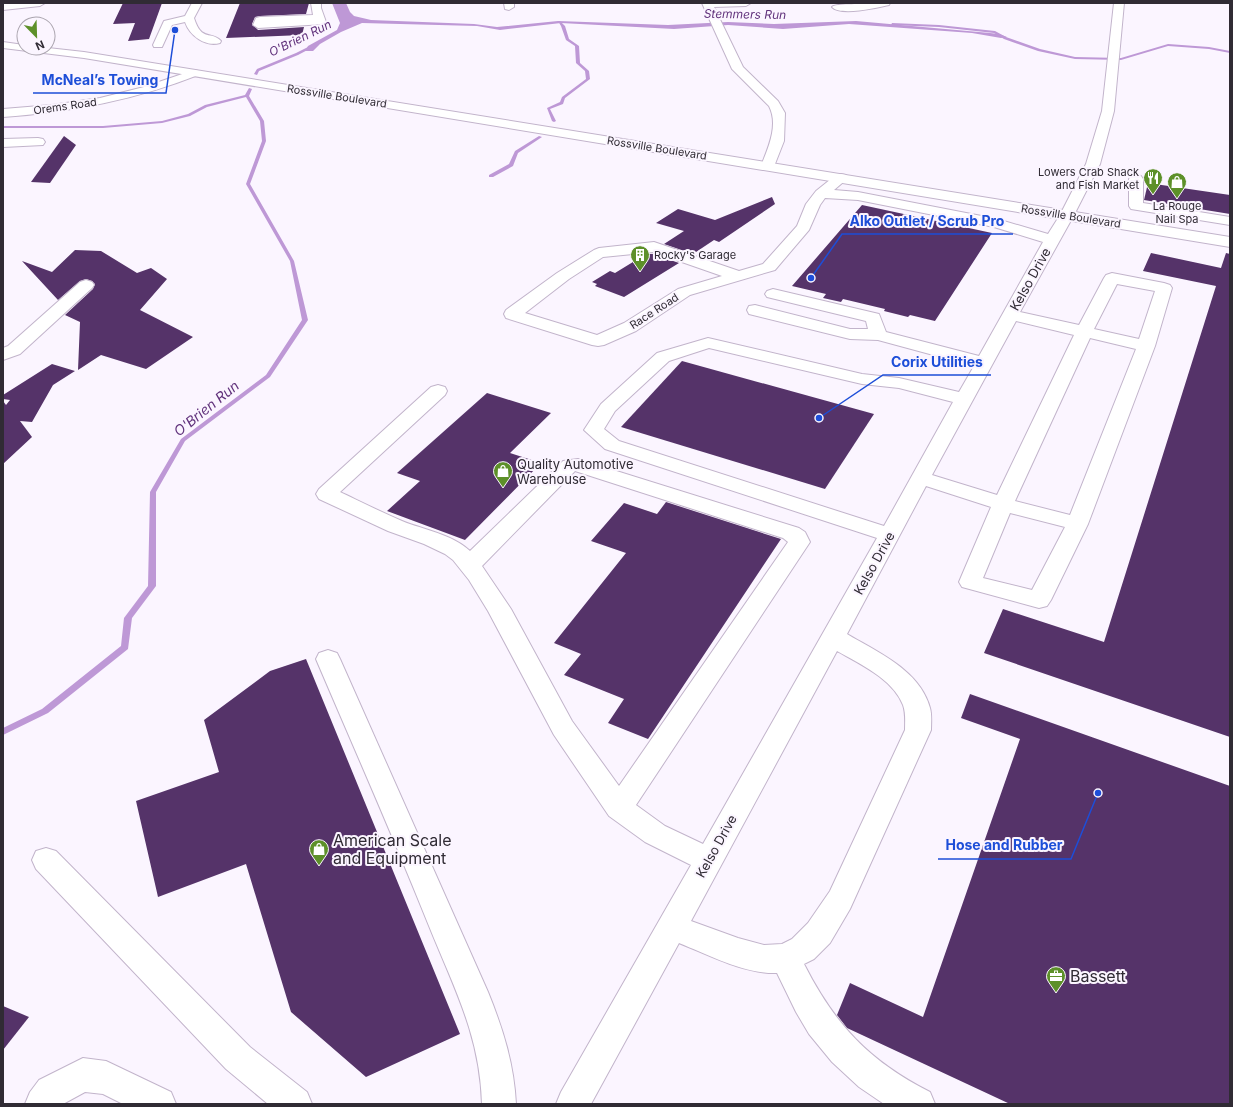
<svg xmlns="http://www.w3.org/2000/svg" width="1233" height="1107" viewBox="0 0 1233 1107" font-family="Inter,sans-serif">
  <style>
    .water { fill: #be98d6 }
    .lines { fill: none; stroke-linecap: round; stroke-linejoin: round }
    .stream { fill: #be98d6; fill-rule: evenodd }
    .building { fill: #553369 }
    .minor-casing { stroke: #c2b4cb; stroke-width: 2 }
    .major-casing { stroke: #c2b4cb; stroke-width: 2 }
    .minor { fill: #fff; fill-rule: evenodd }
    .major { fill: #fff; fill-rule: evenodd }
    .labels { text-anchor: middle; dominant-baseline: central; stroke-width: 4; stroke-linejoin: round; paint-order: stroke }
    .far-street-label { font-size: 11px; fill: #302b34; stroke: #fbf5ff }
    .far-poi-label { font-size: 11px; fill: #302b34; stroke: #fbf5ff; text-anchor: end }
    .far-water-label { font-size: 12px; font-style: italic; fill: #61327c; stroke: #fbf5ff }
    .street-label { font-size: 13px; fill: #302b34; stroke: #fbf5ff }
    .poi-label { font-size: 13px; fill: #302b34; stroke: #fbf5ff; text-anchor: start }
    .water-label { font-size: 14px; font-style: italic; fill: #61327c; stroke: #fbf5ff }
    .near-poi-label { font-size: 16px; fill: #302b34; stroke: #fbf5ff; text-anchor: start }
    .leader { fill: none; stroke: #1d4ed8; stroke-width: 1.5 }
    .callout-dot { fill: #1d4ed8; stroke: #fbf5ff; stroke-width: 1.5 }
    .callout-label { font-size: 14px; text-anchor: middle; font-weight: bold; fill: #1d4ed8; stroke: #fbf5ff; stroke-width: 4; stroke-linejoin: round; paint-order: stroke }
  </style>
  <rect width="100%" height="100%" fill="#fbf5ff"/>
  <polygon class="water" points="332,3 346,3 350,12 354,16 371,20 474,24 497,27 558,21 668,25 728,22 774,24 856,21 990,33 999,34 1007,37 1001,38 972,33 849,24 783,29 728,25 674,29 561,23 500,30 477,26 362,23 341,32 320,44 313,51 305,51 308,46 337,30 340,23"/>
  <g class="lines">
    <g class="stream">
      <polygon points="558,21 560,21 565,26 569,39 579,46 580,63 589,71 590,79 565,98 563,104 550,109 556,121 554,122 552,121 547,108 560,102 562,97 586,79 585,71 576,63 575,46 566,40 561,26"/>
      <polygon points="892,23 939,25 995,31 1006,37 1040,49 1075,57 1121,58 1168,44 1209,47 1230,51 1230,53 1209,49 1168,46 1121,60 1075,59 1038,51 1004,39 994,33 939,27 891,25"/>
      <polygon points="314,44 317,45 298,55 259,71 257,75 254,74 257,69 296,53"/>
      <polygon points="249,88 252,89 249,96 264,121 266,141 250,184 294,261 308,320 270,377 185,441 156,492 156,586 132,618 128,649 48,713 3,735 3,728 42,709 121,646 124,618 148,586 150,492 181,439 266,375 302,320 290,261 246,184 262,141 260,121 246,97 207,107 190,116 162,123 103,128 3,128 3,126 103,126 162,121 188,114 205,105 245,95"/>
      <polygon points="539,136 542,137 518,153 513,166 493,177 489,177 489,175 509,164 515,151"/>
    </g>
  </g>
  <g class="building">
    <polygon points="123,3 162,3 149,39 128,41 135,23 113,24"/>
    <polygon points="240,3 309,3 306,14 260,16 255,17 252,24 258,30 304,27 302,35 226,38"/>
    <polygon points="64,136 76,145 50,183 31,182"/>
    <polygon points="1148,183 1230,195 1230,214 1144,200"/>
    <polygon points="772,197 775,204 719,242 714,240 693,254 664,244 684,231 656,223 678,209 715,220"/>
    <polygon points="862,205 992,233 935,321 910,315 908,317 884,311 885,309 843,299 841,302 823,298 826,294 792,286"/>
    <polygon points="75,250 101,251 137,273 151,268 167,279 140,310 193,337 146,369 101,355 78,370 80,322 65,315 93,289 95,284 92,281 86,279 80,281 58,300 22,261 52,272"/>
    <polygon points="1151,253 1221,268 1226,253 1230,254 1230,737 984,653 1003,609 1104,642 1216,286 1143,271"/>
    <polygon points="646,254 653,254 679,263 624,297 595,286 597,284 592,282 610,271 615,273"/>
    <polygon points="682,361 874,414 825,489 621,427"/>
    <polygon points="52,364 75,371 53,385 32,422 20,421 32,437 3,464 3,401 6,405 10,400 3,399 3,395"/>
    <polygon points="487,393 551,413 510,453 541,463 465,540 387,511 420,481 397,473"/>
    <polygon points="666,502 781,539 648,739 608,723 624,699 564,675 581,654 554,643 626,553 591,541 624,503 657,514"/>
    <polygon points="306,659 460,1034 366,1077 291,1012 246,864 158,897 136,801 219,772 204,720 270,671"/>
    <polygon points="970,694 1230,786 1230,1104 1010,1104 847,1028 837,1015 850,983 923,1017 1020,739 961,718"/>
    <polygon points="3,1006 29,1017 3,1050"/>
  </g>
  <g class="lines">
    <defs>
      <g id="minor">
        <polygon points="12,3 45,3 40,6 3,10 3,4"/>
        <path d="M192,3h10l-8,15c8,25 17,12 27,23l-1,2c-15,4 -30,-7 -35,-21l-13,3 -10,22h-8l-1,-2 11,-24 21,-5z"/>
        <polygon points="311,3 321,3 321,8 326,22 325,24 258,28 253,25 256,18 260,17 313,15"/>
        <polygon points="504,3 514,3 514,7 509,10 505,9"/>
        <path d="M702,3h49l-5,3 -32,1 29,60 35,34 7,12 -1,28 -11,28h-10l-2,-3c7,-18 18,-41 8,-60l-37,-37z"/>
        <path d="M869,3h21l-1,2c-12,3 -49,11 -57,2 4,-4 28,-2 37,-4z"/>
        <path d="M1114,3h10l-10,108 -14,53 -26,51 -54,97 59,13 25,-47 2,-3 6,-2 52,10 6,2 2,3 -17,58 -67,178 -37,76 -4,6 -8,2 -77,-21 -3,-5 32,-75 -65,-21 -79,148c30,18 73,36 83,74 2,7 1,15 1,22l-81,179 -20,34 -16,16 -10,5c31,61 65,97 126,128l5,12h-51l-25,-17 -27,-25 -23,-28 -13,-22 -19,-39c-33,1 -68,-18 -98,-30l-88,161h-35l5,-12 130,-227 -46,-23 -36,-26 -55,-81 -66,-124 -19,-31 -16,-20 -8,-6 -21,-10 -36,-13 -69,-32 -3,-5 3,-5 112,-102 7,-2 7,2 2,4 -2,4 -105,97c21,10 41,20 62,29 22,9 50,13 68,30l93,-90 15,-2 221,69 6,4 5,10 -174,263 29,21 38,18 174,-306 -272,-89 -21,-19 17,-26 56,-51 51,-15 154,36 37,4 60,14 15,-26 -96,-26 -28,-1 -101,-25 -2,-4 2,-4 6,-1 95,24h18l-2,-8 -99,-24 -2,-3 2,-3 6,-2 106,25 7,18 93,24 64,-114 -49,-15 -136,-27 -33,-2 -5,7 -11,25 -34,40 -85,25 -54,36 -32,14 -6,1 -6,-1 -86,-27 -2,-4 2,-4 51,-37 37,-23 5,-2 55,-6 85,29 24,-7 34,-38 9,-22 10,-13 20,-16 5,-1 5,1 2,3 -14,12 24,2 139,27 51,15 12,-19 26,-51 16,-53zM653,252l69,24 -44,13 -54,34 -27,12 -72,-22 44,-34 34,-22zM1117,284l38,7 -16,48 -45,-10zM1016,321l58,14 -77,160 -65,-20zM1090,338l46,11 -66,166 -55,-14zM709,348l153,36 37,4 54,14 -69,124 -265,-85 -15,-12 11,-18 54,-50zM575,471l208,67 5,4 -169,244 -47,-65 -61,-112 -29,-43zM1010,513l55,14 -33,63 -49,-12zM837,651c23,13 56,28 66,54 3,8 2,17 2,25l-75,161 -22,32 -16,16 -10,5 -18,1 -26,-7 -47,-17z"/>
        <path d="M194,70l4,1 2,2 -2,2c-63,25 -127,37 -195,42v-8l49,-4 48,-7 44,-11z"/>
        <polygon points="38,138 43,139 45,142 43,145 3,147 3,139"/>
        <polygon points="1136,175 1141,176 1143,179 1143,203 1230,217 1230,225 1131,209 1129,206 1129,179 1131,176"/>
        <polygon points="86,280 92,282 94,285 92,288 20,354 3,360 3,348 8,346 80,282"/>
        <path d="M328,650l9,3 3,6 148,333c15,37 26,72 28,112h-34c-2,-69 -28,-116 -53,-178 -36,-90 -75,-178 -113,-267l3,-6z"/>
        <polygon points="46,848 56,851 250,1047 307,1092 312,1104 268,1104 226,1069 36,869 32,860 36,851"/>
        <polygon points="83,1058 106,1061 171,1092 176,1104 123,1104 103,1094 85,1092 63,1104 25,1104 30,1092 39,1080"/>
      </g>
      <polygon id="major" points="3,42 24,45 24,48 48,48 84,52 1230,237 1230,247 84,58 3,48"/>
    </defs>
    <use href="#minor" class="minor-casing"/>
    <use href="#major" class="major-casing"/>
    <use href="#minor" class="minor"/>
    <use href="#major" class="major"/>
  </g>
  <defs>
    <symbol id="restaurant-pin" viewBox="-11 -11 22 30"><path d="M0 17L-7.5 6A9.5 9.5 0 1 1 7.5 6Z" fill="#5d9029" stroke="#fbf5ff"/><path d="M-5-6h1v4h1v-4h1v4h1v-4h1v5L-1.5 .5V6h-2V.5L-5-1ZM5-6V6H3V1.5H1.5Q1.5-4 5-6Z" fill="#fff"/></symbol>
    <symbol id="shop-pin" viewBox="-11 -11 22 30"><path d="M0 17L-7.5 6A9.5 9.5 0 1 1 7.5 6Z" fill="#5d9029" stroke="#fbf5ff"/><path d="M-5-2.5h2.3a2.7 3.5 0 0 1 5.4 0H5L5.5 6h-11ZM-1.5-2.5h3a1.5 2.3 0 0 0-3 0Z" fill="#fff"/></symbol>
    <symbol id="building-pin" viewBox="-11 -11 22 30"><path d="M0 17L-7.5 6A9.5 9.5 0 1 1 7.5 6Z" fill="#5d9029" stroke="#fbf5ff"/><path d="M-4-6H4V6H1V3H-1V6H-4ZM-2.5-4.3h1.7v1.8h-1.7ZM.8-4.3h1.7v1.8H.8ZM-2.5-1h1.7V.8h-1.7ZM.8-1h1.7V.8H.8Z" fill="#fff"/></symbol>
    <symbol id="office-pin" viewBox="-11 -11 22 30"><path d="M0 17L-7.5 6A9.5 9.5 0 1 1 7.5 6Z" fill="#5d9029" stroke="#fbf5ff"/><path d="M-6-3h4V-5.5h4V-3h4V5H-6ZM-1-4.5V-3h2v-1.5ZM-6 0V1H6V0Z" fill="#fff"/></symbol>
  </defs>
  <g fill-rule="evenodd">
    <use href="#restaurant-pin" x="1142" y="167" width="22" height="30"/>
    <use href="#shop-pin" x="1166" y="171" width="22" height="30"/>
    <use href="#building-pin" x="629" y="244" width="22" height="30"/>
    <use href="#shop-pin" x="492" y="460" width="22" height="30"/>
    <use href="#shop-pin" x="308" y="838" width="22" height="30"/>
    <use href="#office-pin" x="1045" y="965" width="22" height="30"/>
  </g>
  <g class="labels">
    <g class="far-street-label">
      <text transform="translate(337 96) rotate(9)">Rossville Boulevard</text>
      <text transform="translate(65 106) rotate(-8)">Orems Road</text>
      <text transform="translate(657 148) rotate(9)">Rossville Boulevard</text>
      <text transform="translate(1071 216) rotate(9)">Rossville Boulevard</text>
      <text transform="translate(654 311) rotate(-33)">Race Road</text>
    </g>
    <g class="far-poi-label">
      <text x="1139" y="172">Lowers Crab Shack<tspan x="1139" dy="13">and Fish Market</tspan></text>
      <text x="1177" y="206" text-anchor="middle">La Rouge<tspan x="1177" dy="13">Nail Spa</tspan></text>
      <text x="654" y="255" text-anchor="start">Rocky's Garage</text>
    </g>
    <g class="far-water-label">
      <text transform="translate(745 14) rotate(1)">Stemmers Run</text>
      <text transform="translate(300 38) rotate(-26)">O'Brien Run</text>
    </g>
    <g class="street-label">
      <text transform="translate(1030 279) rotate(-61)">Kelso Drive</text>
      <text transform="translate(874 563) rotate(-61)">Kelso Drive</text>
      <text transform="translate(716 846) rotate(-61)">Kelso Drive</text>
    </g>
    <g class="poi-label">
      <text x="517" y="464">Quality Automotive<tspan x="517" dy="15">Warehouse</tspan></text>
    </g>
    <g class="water-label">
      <text transform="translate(206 408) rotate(-39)">O'Brien Run</text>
    </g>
    <g class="near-poi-label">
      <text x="333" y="840">American Scale<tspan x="333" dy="18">and Equipment</tspan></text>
      <text x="1070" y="976">Bassett</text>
    </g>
  </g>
  <path class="leader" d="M175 30L166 93H33M811 278L842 234H1013M819 418L883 375H991M1098 793L1071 859H938"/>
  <g class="callout-dot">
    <circle cx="175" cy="30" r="4"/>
    <circle cx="811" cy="278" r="4"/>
    <circle cx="819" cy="418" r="4"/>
    <circle cx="1098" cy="793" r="4"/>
  </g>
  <g class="callout-label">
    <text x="100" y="85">McNeal’s Towing</text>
    <text x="927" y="226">Alko Outlet / Scrub Pro</text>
    <text x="937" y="367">Corix Utilities</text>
    <text x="1004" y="850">Hose and Rubber</text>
  </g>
  <rect width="1233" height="1107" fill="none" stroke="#302b34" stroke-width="8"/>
  <g transform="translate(36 36) rotate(157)"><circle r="19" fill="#fbf5ff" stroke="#aaa4ae"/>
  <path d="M0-3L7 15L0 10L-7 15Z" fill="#5d9029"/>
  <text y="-6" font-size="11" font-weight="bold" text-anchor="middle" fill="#302b34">N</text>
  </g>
</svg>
